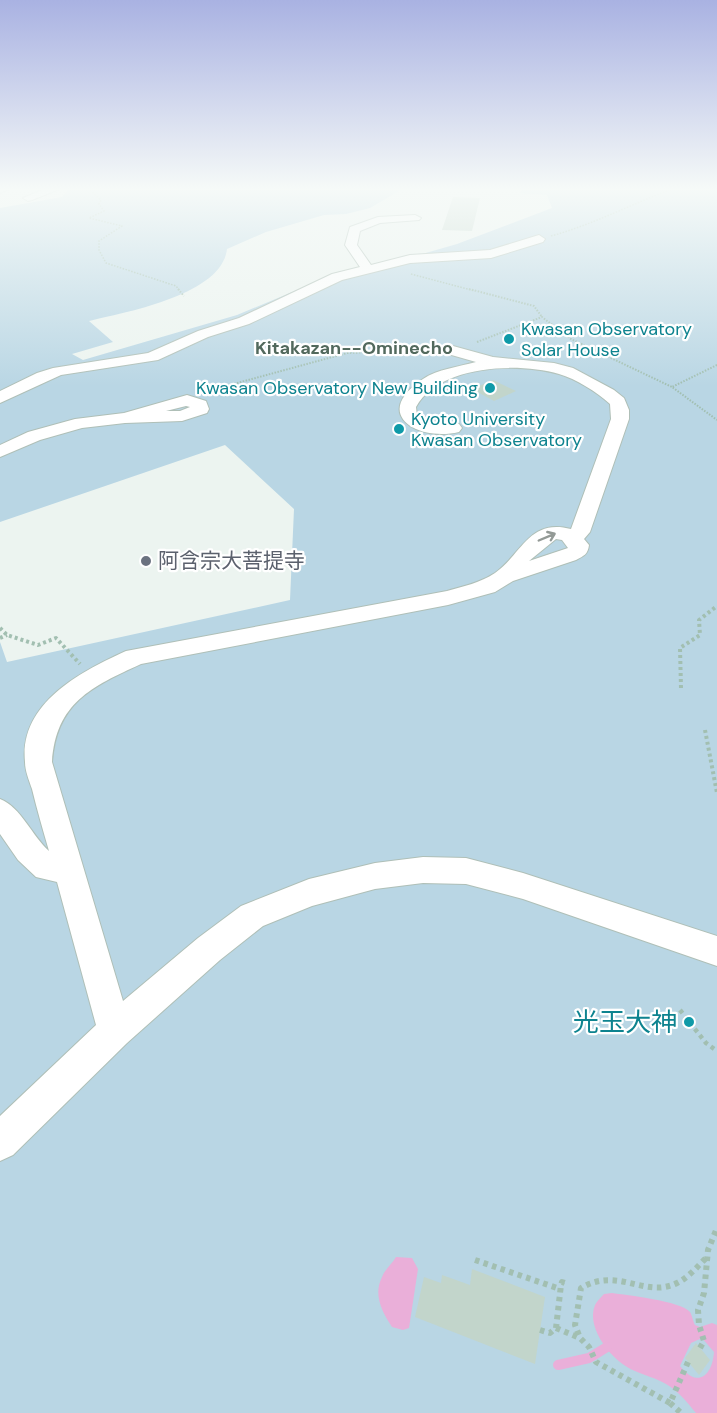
<svg xmlns="http://www.w3.org/2000/svg" width="717" height="1413" viewBox="0 0 717 1413" font-family="'DM Sans','Noto Sans JP',sans-serif">
  <style>
    .green { fill: #b9d6e4 }
    .water { fill: #eaafd9; fill-rule: evenodd }
    .lines { fill: none; stroke-linecap: round; stroke-linejoin: round }
    .stream { stroke: #eaafd9; stroke-width: 10 }
    .building { fill: #c2d5cb }
    .minor-casing { stroke: #afbfb7; stroke-width: 2 }
    .path-far4 { stroke: #a2bfb1; stroke-width: 1.5; stroke-dasharray: 1.5 1.5; stroke-linecap: butt }
    .path-far3 { stroke: #a2bfb1; stroke-width: 2; stroke-dasharray: 1.5 1.5; stroke-linecap: butt }
    .path-far2 { stroke: #a2bfb1; stroke-width: 4; stroke-dasharray: 3 3; stroke-linecap: butt }
    .path-far1 { stroke: #a2bfb1; stroke-width: 4.5; stroke-dasharray: 4 4; stroke-linecap: butt }
    .path { stroke: #a2bfb1; stroke-width: 6; stroke-dasharray: 4.5 4.5; stroke-linecap: butt }
    .minor { fill: #fff; fill-rule: evenodd }
    .oneway { stroke: #939a96 }
    .culture-dot { fill: #0f9aa8; stroke: #fff; stroke-width: 2 }
    .worship-dot { fill: #6b7280; stroke: #fff; stroke-width: 2 }
    .labels { text-anchor: middle; dominant-baseline: central; stroke-width: 4.5; stroke-linejoin: round; paint-order: stroke }
    .far-culture-label { font-size: 18px; fill: #0d838f; stroke: #fff; text-anchor: start }
    .far-neighbourhood-label { font-size: 18px; font-weight: bold; fill: #52695d; stroke: #fff }
    .worship-label { font-size: 21px; fill: #5b616d; stroke: #fff; text-anchor: start }
    .near-culture-label { font-size: 26px; fill: #0d838f; stroke: #fff; text-anchor: end }
  </style>
  <rect width="100%" height="100%" fill="#ecf4f0"/>
  <path class="green" d="M70,188h334l-34,20 -24,6 -22,1 -58,17 -39,17c-5,46 -101,63 -138,72l24,21 -41,12 11,6 154,-45 60,-25 160,-46 95,-36 -5,-13 -28,-2 6,-5h192v1225h-717v-771l7,20 283,-62 4,-91 -69,-64 -225,77v-314l62,-11z"/>
  <g class="water">
    <path d="M396,1257l16,1 6,11 -9,59 -6,2 -11,-3c-10,-15 -19,-32 -10,-50 3,-8 10,-13 14,-20z"/>
    <path d="M612,1293c14,2 69,8 78,19 2,3 3,9 5,13l5,2 12,-4 5,2v88h-21c-9,-11 -18,-22 -30,-29 -10,-6 -20,-8 -31,-13 -21,-8 -50,-42 -40,-66 2,-4 6,-8 9,-11zM702,1338l12,14c-2,25 -17,36 -34,14l11,-23z"/>
  </g>
  <g class="lines">
    <polyline class="stream" points="558,1365 589,1358 607,1347"/>
  </g>
  <g class="building">
    <polygon points="453,197 480,198 472,231 442,230"/>
    <polygon points="493,380 516,391 494,401 472,389"/>
    <polygon points="472,1269 545,1297 535,1364 415,1317 424,1277 441,1283 442,1275 470,1285"/>
    <polygon points="696,1343 710,1360 699,1375 685,1358"/>
  </g>
  <g class="lines">
    <defs>
      <g id="minor">
        <polygon points="0,188 11,188 0,193"/>
        <polygon points="47,188 62,188 32,200 28,201 23,198"/>
        <polygon points="415,215 421,218 419,220 380,223 360,231 357,245 371,265 410,255 490,250 539,235 545,239 543,242 491,258 410,263 342,280 249,324 208,337 158,360 61,375 0,403 0,391 37,373 53,368 148,353 198,331 239,318 332,274 360,267 345,245 350,227 378,217"/>
        <path d="M453,346l40,11 61,6 19,5 41,22 10,8 5,12v9l-39,113 -6,7 5,6c-1,9 -5,11 -13,15l-63,21 -18,11 -47,13 -307,59c-50,23 -85,39 -89,98l71,239 75,-63 43,-32 68,-27 66,-16 48,-6 43,1 57,15 194,63v30l-194,-67 -57,-15 -43,-1 -48,6 -63,17 -49,20 -43,34 -93,83 -114,112 -13,6v-45l96,-91 -39,-143 -21,-5 -18,-17 -18,-26v-35c21,8 32,37 49,52 -6,-21 -12,-41 -17,-62 -3,-9 -7,-18 -7,-27 -6,-59 57,-91 101,-111l321,-60c17,-5 33,-8 48,-18 27,-19 34,-55 76,-44l40,-110 -1,-15c-13,-12 -34,-25 -51,-30 -42,-12 -120,-9 -143,33l1,9 10,5 32,3 3,4 -3,4c-41,10 -89,-18 -36,-53 15,-10 35,-12 53,-17l-28,-8 -3,-3zM556,539l6,1 6,8 -39,13z"/>
        <path d="M187,395l19,6 3,8 -2,4 -25,8 -57,2 -43,5 -42,12 -40,17v-12l28,-13 47,-13 49,-6zM186,406l4,1 -10,4h-14z"/>
      </g>
    </defs>
    <use href="#minor" class="minor-casing"/>
    <g class="path-far4">
      <polyline points="88,188 101,200 99,204 104,211 89,218 122,226 99,241 99,250 106,263 176,286 180,291"/>
      <path d="M551,236c44,-12 82,-33 124,-48"/>
      <polyline points="411,274 475,291"/>
    </g>
    <g class="path-far3">
      <polyline points="178,289 184,296"/>
      <polyline points="469,289 534,306 542,317"/>
      <polyline points="477,342 542,317 571,339 672,387"/>
      <polyline points="717,365 672,387 717,420"/>
      <polyline points="208,391 347,353 436,350"/>
    </g>
    <g class="path-far2">
      <polyline points="0,628 7,635 38,645 56,638 80,664"/>
      <polyline points="0,638 7,635"/>
      <polyline points="681,688 680,648 700,635 699,620 717,606"/>
      <polyline points="705,730 717,793"/>
    </g>
    <polyline class="path-far1" points="680,1010 706,1043 717,1051"/>
    <g class="path">
      <polyline points="475,1260 560,1289"/>
      <polyline points="556,1328 580,1338"/>
      <polyline points="540,1330 550,1333 556,1328 561,1285 562,1282 568,1284"/>
      <polyline points="700,1348 704,1341 699,1325 698,1310 704,1293 708,1250 717,1228"/>
      <path d="M688,1362l-18,41 -74,-41 -7,-15 -9,-9 -5,-13 6,-37c37,-22 64,11 96,-5 12,-6 20,-16 29,-25"/>
      <polyline points="670,1403 681,1413"/>
    </g>
    <use href="#minor" class="minor"/>
  </g>
  <defs><path id="oneway-shaft" d="M-6 0H5M1.5-3L5.5 0L1.5 3" fill="none" stroke-width="1.6" stroke-linecap="round" stroke-linejoin="round" transform="scale(1.5)"/></defs>
  <use class="oneway" href="#oneway-shaft" transform="translate(547 537) rotate(-23)"/>
  <linearGradient id="sky" x2="0" y2="1"><stop stop-color="#a9b2e2"/><stop offset="0.49" stop-color="#f6faf8"/><stop offset="1" stop-color="#f6faf8" stop-opacity="0"/></linearGradient>
  <rect width="717" height="386" fill="url(#sky)"/>
  <g class="culture-dot">
    <circle cx="509" cy="339" r="6"/>
    <circle cx="490" cy="388" r="6"/>
    <circle cx="399" cy="429" r="6"/>
    <circle cx="689" cy="1022" r="6"/>
  </g>
  <circle class="worship-dot" cx="146" cy="561" r="6"/>
  <g class="labels">
    <g class="far-culture-label">
      <text x="521" y="329">Kwasan Observatory<tspan x="521" dy="21">Solar House</tspan></text>
      <text x="478" y="388" text-anchor="end">Kwasan Observatory New Building</text>
      <text x="411" y="419">Kyoto University<tspan x="411" dy="21">Kwasan Observatory</tspan></text>
    </g>
    <g class="far-neighbourhood-label">
      <text x="354" y="348">Kitakazan--Ominecho</text>
    </g>
    <g class="worship-label">
      <text x="158" y="561">阿含宗大菩提寺</text>
    </g>
    <g class="near-culture-label">
      <text x="677" y="1022">光玉大神</text>
    </g>
  </g>
</svg>
